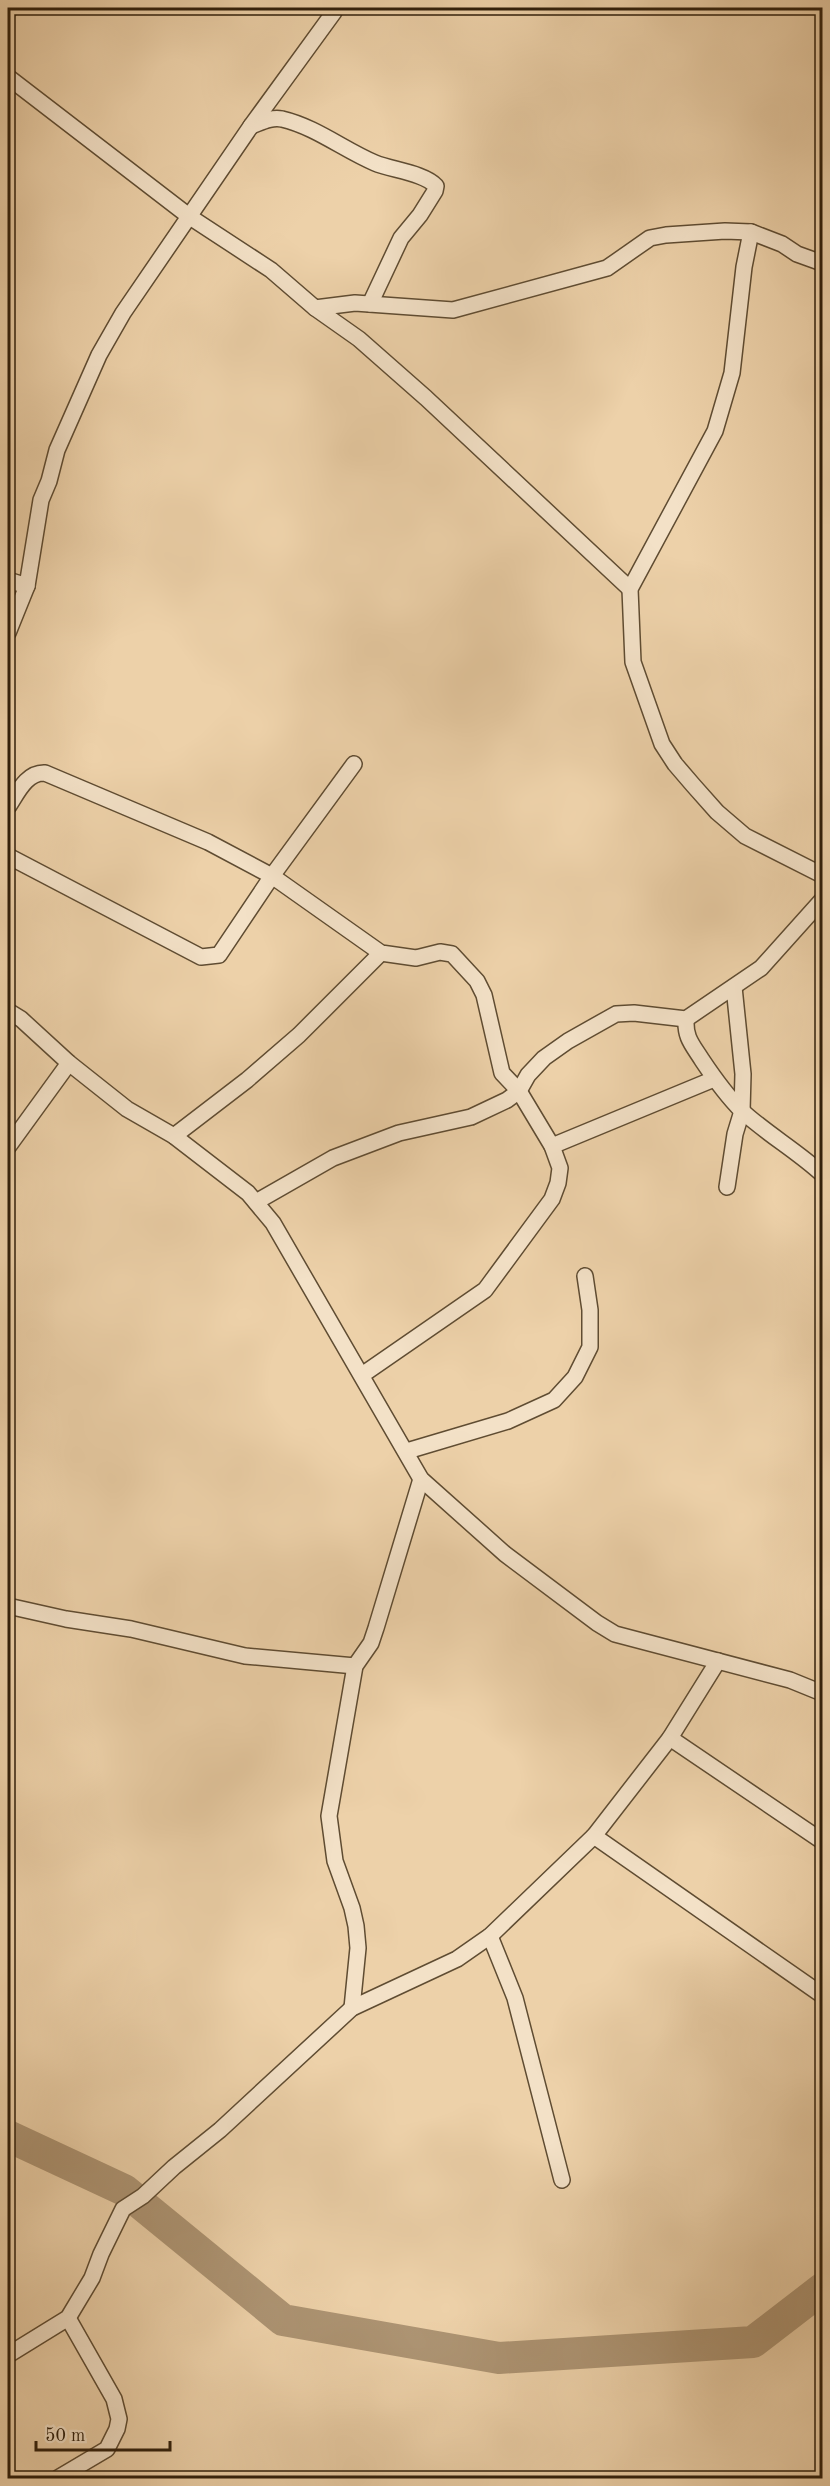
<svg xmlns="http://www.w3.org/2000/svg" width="830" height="2486" viewBox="0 0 830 2486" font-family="'Old Standard TT',serif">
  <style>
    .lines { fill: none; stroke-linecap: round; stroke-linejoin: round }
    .river { stroke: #ad9473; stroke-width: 32 }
    .minor-casing { stroke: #5f4c32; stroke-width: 18 }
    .minor { stroke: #f3e1c7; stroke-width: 15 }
  </style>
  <rect width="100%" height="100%" fill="#edd1a9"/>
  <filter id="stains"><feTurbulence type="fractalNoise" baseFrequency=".00333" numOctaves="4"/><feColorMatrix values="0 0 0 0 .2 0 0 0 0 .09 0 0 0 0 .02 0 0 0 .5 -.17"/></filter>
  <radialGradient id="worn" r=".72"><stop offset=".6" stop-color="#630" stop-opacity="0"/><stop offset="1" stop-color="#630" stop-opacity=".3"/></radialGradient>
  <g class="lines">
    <polyline class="river" points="8,2136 124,2190 283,2320 499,2358 753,2342 822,2289"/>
    <defs>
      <g id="minor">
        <polyline points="8,11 11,8"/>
        <polyline points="8,77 190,217 271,270 315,308 359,339 426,398 630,589"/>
        <path d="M251,126c11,-4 20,-9 31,-7 34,8 62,31 93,44 17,7 49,10 61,23l-1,5 -15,24 -19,23 -31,66"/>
        <polyline points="751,232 744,267 732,373 715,431 630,589 633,662 662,744 675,764 693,785 717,812 745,836 822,875"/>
        <polyline points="315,308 355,303 453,310 607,268 650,238 666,235 725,231 751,232 782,244 797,254 822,263"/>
        <polyline points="8,580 27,586"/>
        <polyline points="8,633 27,586 41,500 49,481 57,450 99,355 123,313 251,126 334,12"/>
        <path d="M8,807c9,-13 18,-35 37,-34l163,69 64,34 109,77 35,5 24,-6 12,2 25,27 7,14 18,78 17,18 33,55 8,22 -2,15 -6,16 -67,91 -123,85"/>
        <polyline points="8,856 201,957 219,955 272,876 354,764"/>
        <polyline points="8,1011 21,1019 69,1063 127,1109 174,1136 248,1193 273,1223 421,1479 505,1554 597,1623 615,1634 790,1680 822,1693"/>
        <path d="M686,1019c-1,19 6,25 16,41 12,18 25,36 40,51 25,23 55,40 80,63"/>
        <polyline points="174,1136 247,1080 299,1035 381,953"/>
        <polyline points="552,1146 714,1079"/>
        <polyline points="8,1147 69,1063"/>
        <polyline points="727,1187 735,1134 742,1111 743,1074 734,987"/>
        <polyline points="256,1202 333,1158 399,1133 471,1117 507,1100 519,1091 528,1075 544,1058 568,1041 616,1014 634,1013 686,1019 761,968 822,900"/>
        <polyline points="407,1451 508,1421 554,1400 575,1377 590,1347 590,1310 585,1276"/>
        <polyline points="8,1606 66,1619 131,1629 245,1656 355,1666"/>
        <polyline points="670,1738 822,1841"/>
        <polyline points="594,1836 822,1995"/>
        <polyline points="490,1936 515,1998 562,2180"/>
        <polyline points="352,2008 358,1948 356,1926 352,1908 335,1861 329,1816 355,1666 371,1643 376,1628 421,1479"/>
        <polyline points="8,2355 68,2318 92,2278 101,2254 123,2209 143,2196 174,2167 220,2130 352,2008 457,1959 490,1936 594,1836 670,1738 718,1661"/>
        <polyline points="58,2478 107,2449 117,2429 119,2419 114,2399 68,2318"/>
      </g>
    </defs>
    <use href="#minor" class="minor-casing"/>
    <use href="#minor" class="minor"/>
  </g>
  <rect width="830" height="2486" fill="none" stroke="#edd1a9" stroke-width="30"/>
  <rect x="9" y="9" width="812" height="2468" fill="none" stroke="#301f0b" stroke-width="3"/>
  <rect x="15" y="15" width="800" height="2456" fill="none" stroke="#301f0b" stroke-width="1.5"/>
  <path d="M36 2441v9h134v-9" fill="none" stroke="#301f0b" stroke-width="3"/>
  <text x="45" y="2441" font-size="18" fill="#301f0b" stroke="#f3e1c7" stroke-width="4.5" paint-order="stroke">50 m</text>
  <rect width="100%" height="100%" filter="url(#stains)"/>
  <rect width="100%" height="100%" fill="url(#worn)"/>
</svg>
